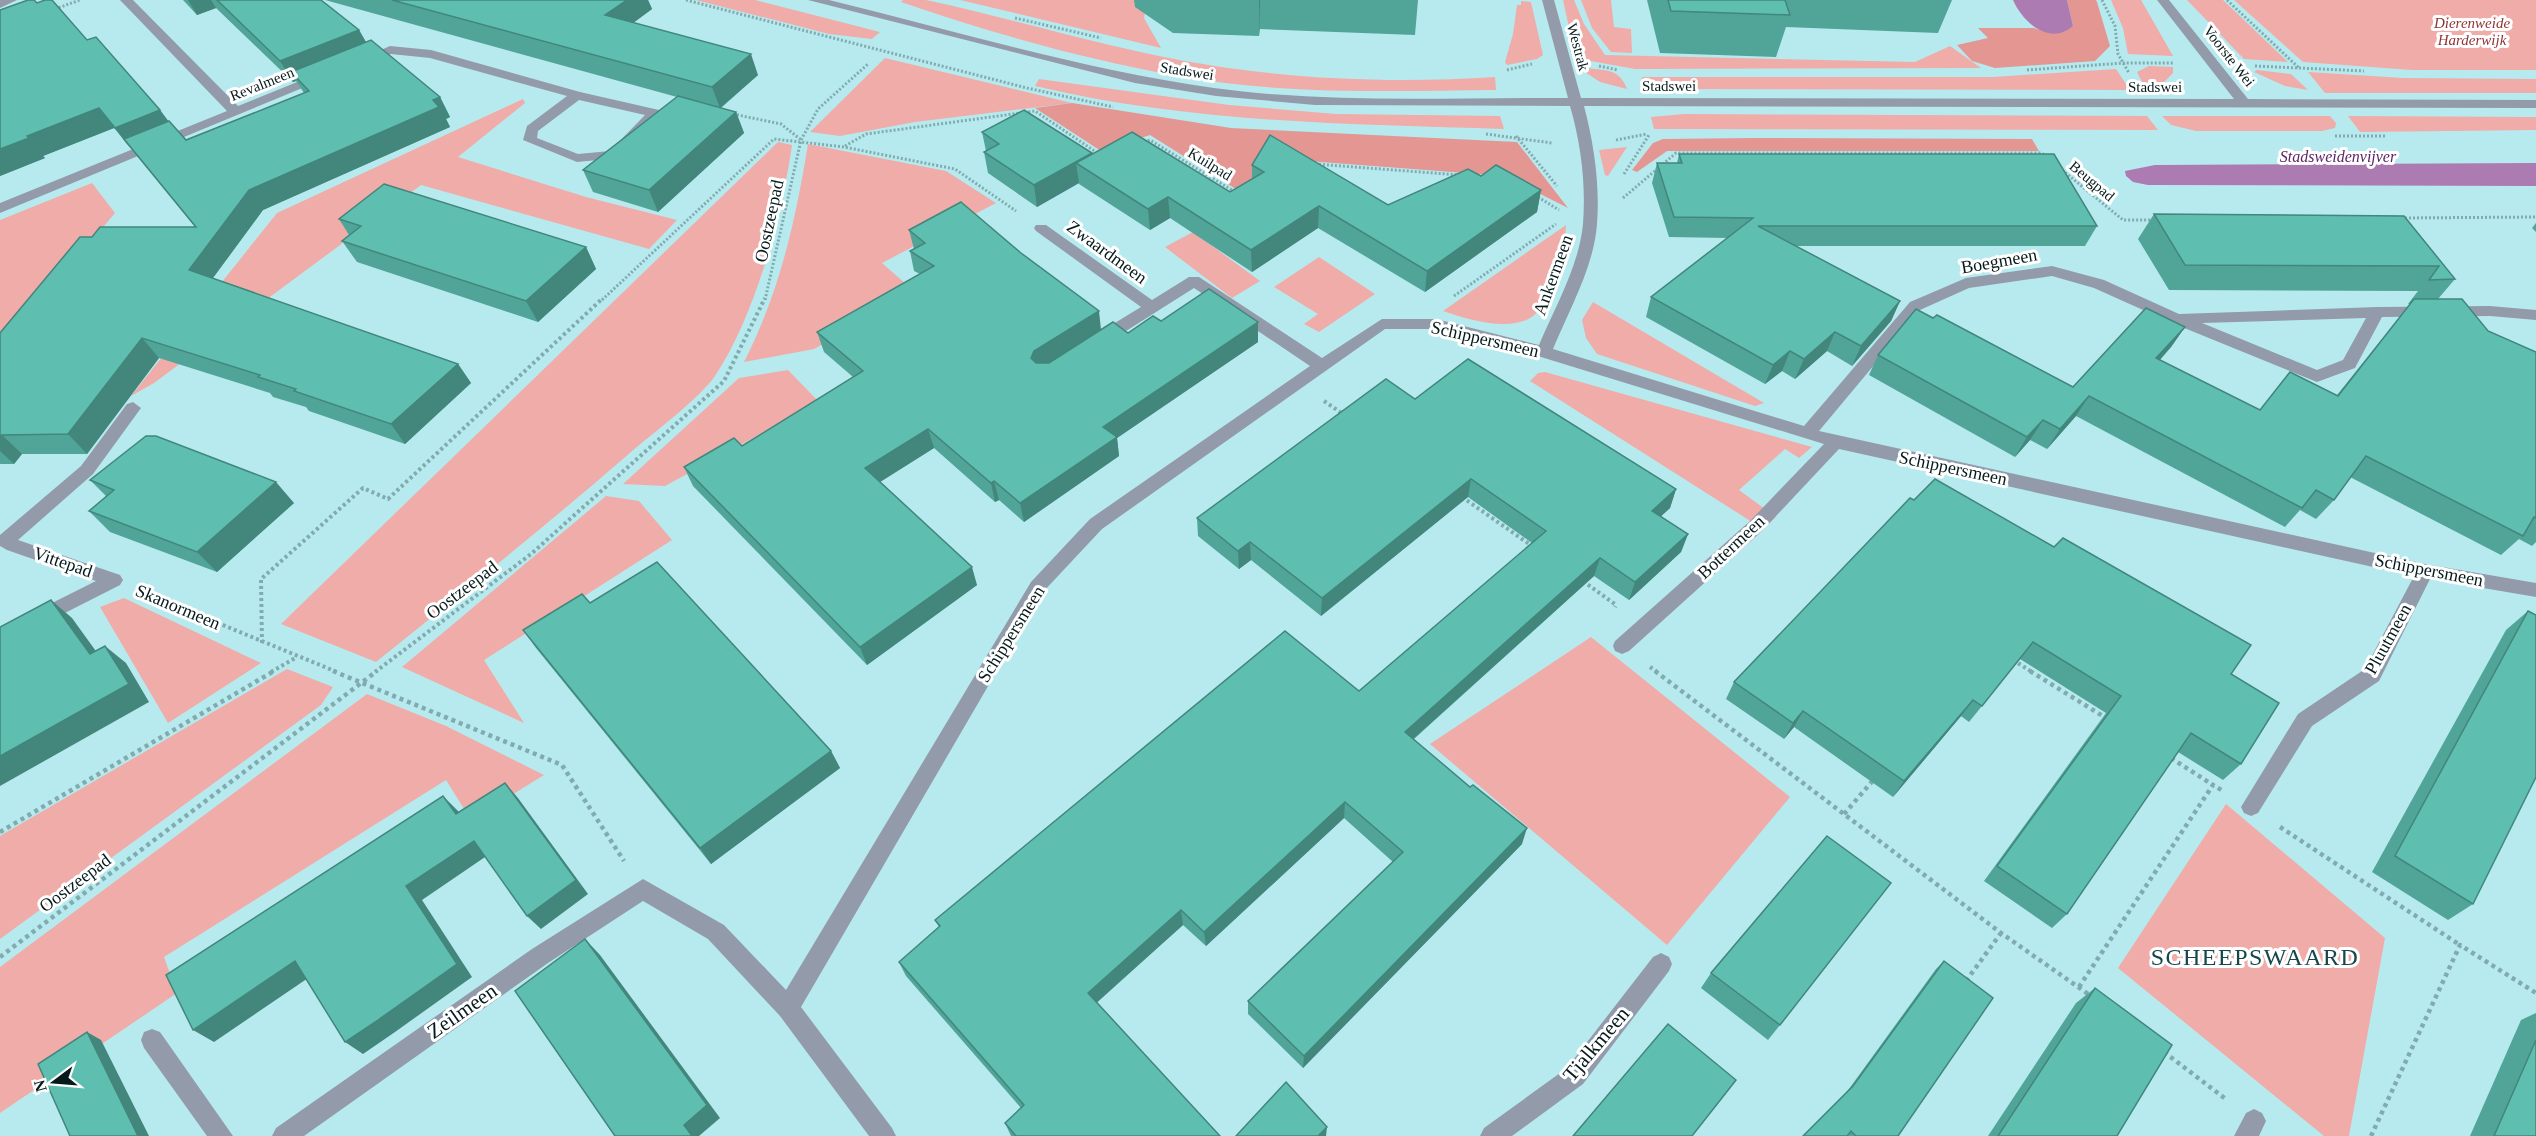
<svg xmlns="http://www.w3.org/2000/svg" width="2536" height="1136" viewBox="0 0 2536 1136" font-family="Georgia,serif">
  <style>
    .green { fill: #f0aca8 }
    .forest { fill: #e49692 }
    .water { fill: #ab7bb1 }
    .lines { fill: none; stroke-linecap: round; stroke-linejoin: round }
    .path-far2 { stroke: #81abae; stroke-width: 3; stroke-dasharray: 2 2; stroke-linecap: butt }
    .path-far1 { stroke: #81abae; stroke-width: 4; stroke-dasharray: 3 3; stroke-linecap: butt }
    .path { stroke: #81abae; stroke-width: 4.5; stroke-dasharray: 4 4; stroke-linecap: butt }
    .minor { fill: #939baa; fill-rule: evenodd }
    .wall { fill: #51a498 }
    .shaded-wall { fill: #42867c }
    .building { fill: #5ebfb1; stroke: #42867c; stroke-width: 1.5 }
    .labels { text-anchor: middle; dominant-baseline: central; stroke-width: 6; stroke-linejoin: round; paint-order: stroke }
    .far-park-label { font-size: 15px; font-style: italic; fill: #8f3335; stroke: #fff }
    .far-street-label { font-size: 15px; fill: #061a1b; stroke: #fff }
    .far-water-label { font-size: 16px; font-style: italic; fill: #5e2466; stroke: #fff }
    .street-label { font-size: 18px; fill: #061a1b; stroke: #fff }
    .near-street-label { font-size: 21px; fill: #061a1b; stroke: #fff }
    .near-neighbourhood-label { font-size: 24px; letter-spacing: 1.5px; fill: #15474b; stroke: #fff }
  </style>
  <rect width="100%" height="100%" fill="#b7eaef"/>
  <g class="green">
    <polygon points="696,0 755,0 880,32 872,39 829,34"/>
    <path d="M903,0h23c94,20 187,50 283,65 91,15 194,18 286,12l1,13c-106,1 -213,5 -318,-14 -95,-17 -187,-43 -277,-74z"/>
    <polygon points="960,0 1147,0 1144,18 1161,48"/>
    <polygon points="1563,0 1574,0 1584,24 1605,55 1915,62 1950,46 1981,68 1635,69 1585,60 1575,55"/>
    <polygon points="1581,0 1611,0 1614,27 1631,29 1632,53 1611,52 1592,28"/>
    <polygon points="2111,0 2141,0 2173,56 2128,54 2123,28"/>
    <polygon points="2187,0 2223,0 2288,62 2244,59"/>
    <polygon points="2234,0 2536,0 2536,70 2412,70 2303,62"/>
    <polygon points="1521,1 1531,2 1543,55 1537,59 1507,65 1505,62 1513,34 1517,5 1521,5"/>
    <polygon points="885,58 1072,103 915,122 840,136 810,132"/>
    <polygon points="2149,66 2173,67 2173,73 2160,86 2145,88 2137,72"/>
    <path d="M1587,68c20,3 32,0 40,21l-27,-7 -18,-12z"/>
    <polygon points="2116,69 2130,90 1641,89 1642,77 1993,77"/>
    <polygon points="2257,70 2291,74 2308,90 2285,86 2254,72"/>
    <polygon points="2308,72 2403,78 2536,79 2536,93 2325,93"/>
    <path d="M1039,79l190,26 107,9 164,2 4,13c-158,-5 -314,-6 -469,-43z"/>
    <polygon points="523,99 525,103 458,157 586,197 677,220 649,249 421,185 154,383 131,396 277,213"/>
    <polygon points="1684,114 2147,116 2158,130 1654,129 1651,117"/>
    <polygon points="2162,116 2330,116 2336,123 2335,128 2322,131 2196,131 2171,125"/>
    <polygon points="2348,116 2536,117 2536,130 2360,132"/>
    <path d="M778,142l14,3c-10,71 -37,171 -77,231 -15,22 -62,57 -84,76 -83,72 -169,141 -255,210l-95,-38z"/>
    <path d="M808,144l138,27 50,32 -114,60 33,29 -101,57 -70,13c36,-71 51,-139 64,-218z"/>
    <polygon points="1627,147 1608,176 1605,175 1599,150"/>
    <polygon points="92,183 115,213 0,349 0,220"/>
    <path d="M1566,225c0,17 -7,33 -12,50 -5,13 -9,32 -21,41 -22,17 -67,3 -90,-5z"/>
    <polygon points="1193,232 1260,281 1232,298 1165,247"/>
    <polygon points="1319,257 1375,294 1319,332 1304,324 1318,314 1274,287"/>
    <polygon points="1593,302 1764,403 1755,406 1597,354 1586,338 1582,320"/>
    <polygon points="788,370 819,402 665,486 623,484 739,378"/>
    <polygon points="1545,372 1812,447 1799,458 1785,449 1739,490 1776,517 1763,529 1530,381 1538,373"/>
    <polygon points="606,496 639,501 672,540 484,660 524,723 402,667"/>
    <polygon points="124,598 261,663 168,723 100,607"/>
    <polygon points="1591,637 1790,797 1667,945 1430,744"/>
    <polygon points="287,669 333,687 321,705 0,939 0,836"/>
    <polygon points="367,694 446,726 544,775 471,820 446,780 164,957 177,993 0,1113 0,967"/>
    <polygon points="2226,804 2385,938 2349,1136 2324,1136 2118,968"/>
  </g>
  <g class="forest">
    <polygon points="2067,0 2096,0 2097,2 2110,46 2095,61 1995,68 1972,61 1957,45 1988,38 1978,28 2034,28 2050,33 2073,26"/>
    <polygon points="1072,103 1231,128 1517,142 1568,208 1505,176 1294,160 1239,191 1150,135 1101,151 1035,108"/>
    <polygon points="1752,138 2032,139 2039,151 1667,151 1637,172 1632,170 1653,143 1663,139"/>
  </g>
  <g class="water">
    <path d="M2013,0h54l6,26c-23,20 -50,-3 -60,-26z"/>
    <polygon points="2536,163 2536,186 2148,185 2133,182 2126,176 2125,171 2155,165"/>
  </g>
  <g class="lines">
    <g class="path-far2">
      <polyline points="686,0 1027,88 1113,107"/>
      <polyline points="2102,0 2115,26 2118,54 2129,73"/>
      <polyline points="2227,0 2299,68"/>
      <polyline points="55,9 80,0"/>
      <polyline points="1015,18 1101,38"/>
      <polyline points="1599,66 1618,70"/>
      <polyline points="2255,66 2364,71"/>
      <polyline points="1507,70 1532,64"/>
      <polyline points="2027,70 2123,63 2173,63"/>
      <polyline points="733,114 781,124 800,139"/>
      <polyline points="1486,134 1552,143"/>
      <polyline points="1516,136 1557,186"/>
      <polyline points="2335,136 2385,136"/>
      <polyline points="1616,140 1647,134"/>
      <polyline points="1144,142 1150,140 1235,192"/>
      <polyline points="845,146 866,134 1035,111 1099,154"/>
      <polyline points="1315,164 1460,175"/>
      <polyline points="2062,170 2123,220 2154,220"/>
      <polyline points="1624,174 1649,135"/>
      <polyline points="1538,197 1559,210"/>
      <polyline points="1623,198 1676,153 2042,153 2045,156"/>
      <polyline points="2401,218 2536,217"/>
      <polyline points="1454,296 1556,224"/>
      <polyline points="602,300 774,139 844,147 955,169 1016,211"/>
      <polyline points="765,300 801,140 818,109 868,64"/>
    </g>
    <g class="path-far1">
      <polyline points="1324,401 1343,414"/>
      <polyline points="1462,497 1532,546"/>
      <polyline points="1583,581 1616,605 1615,607"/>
      <polyline points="145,593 337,672"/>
      <polyline points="262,643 261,579 363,488 388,499 603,298"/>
      <polyline points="2013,660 2032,672"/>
      <polyline points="1650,667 1657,672"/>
      <polyline points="271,672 297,657"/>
      <polyline points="375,672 531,554 724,381 765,298"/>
    </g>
    <g class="path">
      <polyline points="333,671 562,765 624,861"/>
      <polyline points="1655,671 2001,933 2091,996"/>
      <polyline points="2030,671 2106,718"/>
      <polyline points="2171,758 2213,785"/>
      <polyline points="1844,814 1875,778"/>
      <polyline points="2280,827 2460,945"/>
      <polyline points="0,832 274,671"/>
      <polyline points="0,957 377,671"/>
      <polyline points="1966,981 2001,933"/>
      <polyline points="2079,987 2213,785 2223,791"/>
      <polyline points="2164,1052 2227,1100"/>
      <polyline points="2371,1136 2460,945 2536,993"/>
    </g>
    <g class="minor">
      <polygon points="0,0 17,0 0,8"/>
      <polygon points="120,0 133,0 238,106 317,74 322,73 329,77 0,213 0,203 227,111"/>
      <path d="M808,0h21c127,31 255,70 385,88 117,16 237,9 354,10l-26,-98h12l27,98 653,1 -77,-99h12l79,99 288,1v8l-952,-2c10,38 16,78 13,118 -3,43 -28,86 -44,125l251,77 106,-124 56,-24 86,-12 52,14 75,34 198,-7 113,-1 46,4v10l-46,-4 -108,1 -27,51 -38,14 -145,-59 -78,-35 -42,-12 -83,12 -49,22 -101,121 606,133 111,19v14l-106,-18 -51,102 -67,45 -54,87 -7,3 -7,-3 -3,-6 57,-93 67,-45 49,-93 -575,-127 -77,82 -133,120 -7,3 -7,-3 -2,-5 2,-5 135,-120 74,-77 -283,-87 -105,-28h-51l-283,200 -59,63 -242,415 91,121 4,8h-27l-89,-120 -72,-77 -65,-38 -95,62 -244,173h-32l4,-8 256,-179 111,-70 81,46 62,65 245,-408 59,-63 220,-153 -116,-78 -87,55h-12l-2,-4 2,-4 46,-28 -105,-76 -2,-3 2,-3h10l106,75 37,-23h10l123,81 60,-39h54l103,26c16,-38 40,-79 44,-121 3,-40 -2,-80 -13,-118l-255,-1 -99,-9 -81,-13zM2366,318l-23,42 -26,10 -115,-47z"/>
      <path d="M390,46l41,4 149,42 79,18 2,3 -42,45 -42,4 -54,-22 4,-14 40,-30 -137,-38 -39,-4 -27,10 -6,-4zM579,100l66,15 -35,36 -32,3 -41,-16 1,-7z"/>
      <polygon points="133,402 141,408 93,474 18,540 120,575 123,580 120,585 0,646 0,629 96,581 7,550 0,546 0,535 81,466 127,404"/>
      <polygon points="1661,953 1669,957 1672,964 1669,971 1583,1084 1512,1136 1480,1136 1484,1128 1567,1068 1653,957"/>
      <polygon points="152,1029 160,1032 233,1136 207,1136 144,1048 141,1040 144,1032"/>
      <polygon points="2254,1109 2262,1113 2266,1121 2259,1136 2234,1136 2246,1113"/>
    </g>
  </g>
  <g class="wall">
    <polygon points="183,0 321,0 359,30 366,42 440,97 450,117 446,119 450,127 263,210 213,278 458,364 471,383 405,444 309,411 306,407 273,397 270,393 159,358 87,454 22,454 14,464 0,464 0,333 92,237 195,227 114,128 43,156 45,158 0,176 37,3 87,40 160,110 168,121 186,140 304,93 296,81 293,82 216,8 197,15"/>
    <polygon points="325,0 648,0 652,9 633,23 758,75 721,108 736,112 744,133 658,212 593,192 583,170 677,97"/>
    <polygon points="1134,0 1418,0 1415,35 1260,29 1259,36 1173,33 1135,7"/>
    <polygon points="1647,0 1952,0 1938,33 1786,27 1776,57 1660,53"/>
    <polygon points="982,132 1092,154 1230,192 1252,179 1252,165 1388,205 1481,176 1541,190 1537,212 1425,292 1318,228 1252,272 1170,218 1150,230 1079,184 1079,183 1037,207 988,173 984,152 986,151"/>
    <polygon points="1679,154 2097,226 2085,246 1796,246 1900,301 1891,321 1852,366 1827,351 1795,379 1782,371 1765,384 1646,317 1651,297 1728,238 1669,237 1652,183 1657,163 1677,163"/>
    <polygon points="2154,214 2404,216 2455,279 2438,299 2488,331 2536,352 2536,542 2532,546 2519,539 2501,555 2350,477 2334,500 2316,519 2300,510 2285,527 2076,416 2047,449 2030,440 2015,457 1869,375 1878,355 1933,318 2073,387 2185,327 2171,347 2160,360 2260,410 2337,395 2410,304 2408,304 2418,291 2169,290 2138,239"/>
    <polygon points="339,219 586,247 596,269 538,322 357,262 342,241 349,235"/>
    <polygon points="2536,223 2536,232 2532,228"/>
    <polygon points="909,230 1101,330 1128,333 1161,321 1258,342 1117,438 1119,456 1024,522 999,500 995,502 934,448 880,482 977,585 867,665 693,486 684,467 742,446 853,377 824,352 817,332 920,274 914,271 910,251 914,249"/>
    <polygon points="1415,399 1676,489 1670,508 1660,517 1688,534 1681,552 1629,600 1594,576 1414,739 1522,844 1303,1068 1248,1014 1248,1001 1393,862 1344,818 1206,946 1183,925 1096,1002 1220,1136 1011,1136 1005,1123 1021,1108 906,976 899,962 939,927 935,920 1359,691 1532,543 1468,497 1321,616 1251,560 1239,569 1198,536 1197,518"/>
    <polygon points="90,480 294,503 217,572 110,532 89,511 106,496"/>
    <polygon points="1910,498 2231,674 2241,764 2223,780 2178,752 2067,914 2052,928 1984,881 2106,713 2020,659 1969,722 1961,716 1893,797 1794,727 1784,739 1726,699 1734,682"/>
    <polygon points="2528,611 2473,904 2448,920 2372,872 2506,630"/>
    <polygon points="523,630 831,751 840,768 711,864 536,648"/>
    <polygon points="1944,961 1898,1136 1803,1136 1846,1093 1936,969"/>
    <polygon points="1711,973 1780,1025 1768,1040 1701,988"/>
    <polygon points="2095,988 2117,1136 1988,1136 2076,1003"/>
    <polygon points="2536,1013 2536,1136 2470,1136 2521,1020"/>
  </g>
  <g class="shaded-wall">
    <polygon points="188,0 211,0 216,8 197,15"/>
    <polygon points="627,0 648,0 652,9 614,37 605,15"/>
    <polygon points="1259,0 1260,0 1259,36"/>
    <polygon points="359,30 371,51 291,72 296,81 293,82 280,61"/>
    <polygon points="751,54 758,75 720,108 712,87"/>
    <polygon points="440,97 450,117 446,119 450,127 263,210 204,290 189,270 249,190"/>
    <polygon points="99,108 114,128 43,156 45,158 0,176 0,149 27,136"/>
    <polygon points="160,110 175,130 124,139 130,148 115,128"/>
    <polygon points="736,112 744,133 658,212 649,190"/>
    <polygon points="1092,153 1094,174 1076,163 1079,183 1037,207 1034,185"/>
    <polygon points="1541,190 1537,212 1425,292 1427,271"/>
    <polygon points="1168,197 1170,218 1150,230 1148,209"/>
    <polygon points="1319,206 1318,228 1252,272 1251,250"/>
    <polygon points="586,247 596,269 538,322 526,301"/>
    <polygon points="1900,301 1891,321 1852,366 1861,346"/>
    <polygon points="1099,311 1101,330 1035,377 1031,358 1034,351"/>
    <polygon points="1258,322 1258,342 1117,438 1119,456 1024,522 1020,503 1103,427"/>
    <polygon points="2185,327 2171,347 2143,378 2156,358"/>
    <polygon points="1835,332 1827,351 1795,379 1804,359"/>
    <polygon points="142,338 159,358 87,454 68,434"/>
    <polygon points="1790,351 1782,371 1765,384 1773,365"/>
    <polygon points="458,364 471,383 405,444 391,424"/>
    <polygon points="2089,396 2076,416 2047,449 2060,429"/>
    <polygon points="2043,420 2030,440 2015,457 2027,437"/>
    <polygon points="928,429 934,448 872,487 865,468"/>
    <polygon points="2,435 22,454 14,464 0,451 0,436"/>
    <polygon points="1471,479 1468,497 1321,616 1322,598"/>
    <polygon points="994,481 999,500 995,502 991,483"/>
    <polygon points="276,482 294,503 217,572 197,552"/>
    <polygon points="1676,489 1670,508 1646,530 1652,511"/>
    <polygon points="1688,534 1681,552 1629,600 1635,582"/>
    <polygon points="1250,542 1251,560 1239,569 1238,551"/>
    <polygon points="1600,558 1594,576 1403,748 1405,732"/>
    <polygon points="972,567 977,585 867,665 860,647"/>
    <polygon points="51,600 72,618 111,672 90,654"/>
    <polygon points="105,646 126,663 149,702 0,786 0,756"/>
    <polygon points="1973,700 1961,716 1893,797 1904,781"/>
    <polygon points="1803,711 1794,727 1784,739 1793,723"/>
    <polygon points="831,751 840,768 711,864 700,848"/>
    <polygon points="505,783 518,798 588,894 541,929 527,916"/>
    <polygon points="443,796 458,811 471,829 456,814"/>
    <polygon points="1345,802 1344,818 1206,946 1204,932"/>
    <polygon points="1527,828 1522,844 1303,1068 1304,1056"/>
    <polygon points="474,841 488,855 422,900 472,977 395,1032 363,1054 345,1042 406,886"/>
    <polygon points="1181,910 1183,925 1092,1007 1088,993"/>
    <polygon points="585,939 600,955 720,1118 699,1136 692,1136 684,1125"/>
    <polygon points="295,961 314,974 214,1042 193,1030"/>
    <polygon points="87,1032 101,1040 149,1136 138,1136"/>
    <polygon points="1327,1127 1326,1136 1318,1136"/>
  </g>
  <g class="building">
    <polygon points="28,0 34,0 37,3 45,0 52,0 87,40 96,37 160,110 115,128 99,108 27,136 29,138 0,149 0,10"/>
    <polygon points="217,0 321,0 359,30 280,61"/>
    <polygon points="392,0 627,0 605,15 751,54 712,87"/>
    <polygon points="1668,0 1785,0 1790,15 1671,11"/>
    <polygon points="371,40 440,97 433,100 439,107 249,190 189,270 458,364 391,424 294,391 296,389 258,377 260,375 142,338 68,434 2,435 0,436 0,333 80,237 92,237 100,227 196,227 124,139 169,121 186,140 269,107 309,91 291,72"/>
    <polygon points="678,96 736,112 649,190 583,170"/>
    <polygon points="1024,110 1092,153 1034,185 984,152 999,144 982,132"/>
    <polygon points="1132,132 1230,192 1264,172 1252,165 1270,135 1388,205 1468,169 1481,176 1496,165 1541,190 1427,271 1319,206 1251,250 1168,197 1148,209 1076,163"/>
    <polygon points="1679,154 2054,154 2097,226 1758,226 1900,301 1861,346 1835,332 1804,359 1790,351 1773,365 1651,297 1753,218 1674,217 1657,163 1682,163"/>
    <polygon points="384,184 586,247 526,301 342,241 361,226 339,219"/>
    <polygon points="961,202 1021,253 1099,311 1034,351 1031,358 1036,363 1049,363 1113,322 1128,333 1153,316 1161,321 1209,289 1258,322 1103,427 1117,437 1020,503 994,481 991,483 928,429 865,468 972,567 860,647 684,467 734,438 742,446 863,371 817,332 934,266 910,251 925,243 909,230"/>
    <polygon points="2154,214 2404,216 2455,279 2429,280 2439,266 2185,265"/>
    <polygon points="2414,299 2462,299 2488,331 2536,352 2536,518 2534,517 2523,536 2366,456 2334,500 2316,490 2302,508 2089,396 2060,429 2043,420 2027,437 1878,355 1916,309 1933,318 1937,315 2073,387 2146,308 2185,327 2156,358 2260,410 2290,372 2338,396"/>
    <polygon points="1468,359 1676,489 1652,511 1688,534 1635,582 1600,558 1405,732 1470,787 1473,785 1527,828 1304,1056 1248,1001 1403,852 1345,802 1204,932 1181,910 1088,993 1220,1136 1016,1136 1005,1123 1024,1105 899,962 940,926 935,920 1285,631 1359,691 1546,531 1471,479 1322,598 1250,542 1238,551 1197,518 1386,379 1415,399"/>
    <polygon points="146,436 156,436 276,482 197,552 89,511 114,490 90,480"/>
    <polygon points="1935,479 2054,547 2063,538 2251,645 2231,674 2279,703 2241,764 2191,733 2067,914 1997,866 2121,696 2033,642 1982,706 1973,700 1904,781 1803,711 1793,723 1734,682 1910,498 1914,500"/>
    <polygon points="657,562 831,751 700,848 523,630 582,594 590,603"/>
    <polygon points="51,600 90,654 105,646 129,684 0,756 0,627"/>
    <polygon points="2528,611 2536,615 2536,777 2473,904 2395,856"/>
    <polygon points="505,783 576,880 527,916 474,841 406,886 457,964 378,1020 345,1042 295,961 193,1030 166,975 443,796 456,814"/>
    <polygon points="1827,836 1891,883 1780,1025 1711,973"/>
    <polygon points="585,939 707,1105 684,1125 692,1136 615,1136 515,991"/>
    <polygon points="1944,961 1993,998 1898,1136 1856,1136 1851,1131 1847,1136 1803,1136 1853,1086"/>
    <polygon points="2095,988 2172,1045 2117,1136 1998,1136"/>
    <polygon points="1668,1024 1736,1080 1692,1136 1573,1136"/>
    <polygon points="87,1032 138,1136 70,1136 38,1064"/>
    <polygon points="2536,1040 2536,1136 2494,1136"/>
    <polygon points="1286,1082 1327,1127 1318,1136 1236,1136"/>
  </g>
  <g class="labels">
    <g class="far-park-label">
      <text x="2472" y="23">Dierenweide<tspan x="2472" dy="17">Harderwijk</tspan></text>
    </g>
    <g class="far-street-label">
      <text transform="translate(1578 47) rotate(75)">Westrak</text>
      <text transform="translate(2229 56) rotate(52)">Voorste Wei</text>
      <text transform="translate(1187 71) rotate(9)">Stadswei</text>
      <text transform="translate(262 84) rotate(-22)">Revalmeen</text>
      <text x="1669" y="86">Stadswei</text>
      <text x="2155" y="87">Stadswei</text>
      <text transform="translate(1210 164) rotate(32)">Kuilpad</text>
      <text transform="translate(2092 181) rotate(40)">Beugpad</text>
    </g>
    <g class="far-water-label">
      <text x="2338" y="156">Stadsweidenvijver</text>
    </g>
    <g class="street-label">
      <text transform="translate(769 221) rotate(-78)">Oostzeepad</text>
      <text transform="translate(1107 252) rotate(36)">Zwaardmeen</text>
      <text transform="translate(1999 261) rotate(-10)">Boegmeen</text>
      <text transform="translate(1553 275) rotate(-70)">Ankermeen</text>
      <text transform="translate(1485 339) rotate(13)">Schippersmeen</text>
      <text transform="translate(1953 468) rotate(12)">Schippersmeen</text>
      <text transform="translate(1731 547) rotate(-43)">Bottermeen</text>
      <text transform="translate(63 562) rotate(19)">Vittepad</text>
      <text transform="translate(2429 570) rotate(11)">Schippersmeen</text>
      <text transform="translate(462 590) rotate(-37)">Oostzeepad</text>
      <text transform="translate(178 607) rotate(23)">Skanormeen</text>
      <text transform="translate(1011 634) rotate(-58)">Schippersmeen</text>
      <text transform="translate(2388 639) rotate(-61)">Pluutmeen</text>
      <text transform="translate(75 883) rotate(-37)">Oostzeepad</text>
    </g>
    <g class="near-street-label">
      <text transform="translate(462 1011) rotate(-35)">Zeilmeen</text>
      <text transform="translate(1596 1044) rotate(-50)">Tjalkmeen</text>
    </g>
    <g class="near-neighbourhood-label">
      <text x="2255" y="957">SCHEEPSWAARD</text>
    </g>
  </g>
  <g transform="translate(54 1082) rotate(254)" stroke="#ffffff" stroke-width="4.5" paint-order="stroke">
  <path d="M0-4.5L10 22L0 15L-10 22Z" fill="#061a1b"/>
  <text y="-9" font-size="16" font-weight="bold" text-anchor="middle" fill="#061a1b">N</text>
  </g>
</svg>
